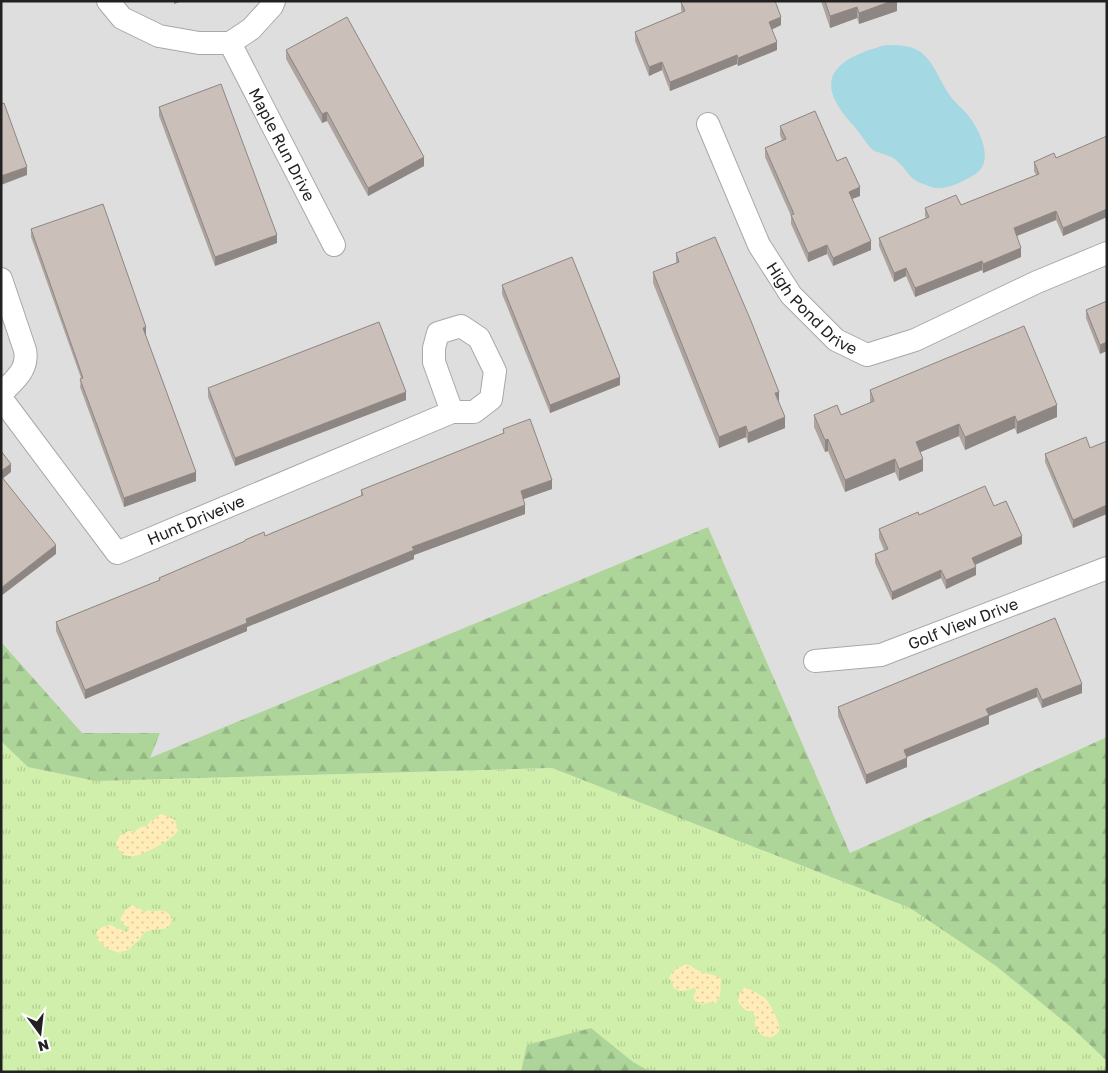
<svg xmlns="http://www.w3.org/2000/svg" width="1108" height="1073" viewBox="0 0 1108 1073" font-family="'Golos Text',sans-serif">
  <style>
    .residential { fill: #dfdede }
    .grass { fill: url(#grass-tufts) }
    .forest { fill: url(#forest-firs) }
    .sand { fill: url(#sand-dots) }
    .water { fill: #a4d8e2 }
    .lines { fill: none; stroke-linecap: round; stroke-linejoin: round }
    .minor-casing { stroke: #a8a8a8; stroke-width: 24 }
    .minor { stroke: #fff; stroke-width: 22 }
    .wall { fill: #aea49f }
    .shaded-wall { fill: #8d8682 }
    .building { fill: #cabfb9; stroke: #8d8682 }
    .labels { text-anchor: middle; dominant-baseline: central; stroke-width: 4.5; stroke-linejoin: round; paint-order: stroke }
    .street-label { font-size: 16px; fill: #212121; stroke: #fff }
  </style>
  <defs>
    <pattern id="grass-tufts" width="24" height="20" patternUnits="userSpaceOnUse" patternTransform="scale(1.25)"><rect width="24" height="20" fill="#d0efaa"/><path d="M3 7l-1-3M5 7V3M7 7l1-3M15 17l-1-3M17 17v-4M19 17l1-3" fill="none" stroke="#b2cd92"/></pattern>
    <pattern id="forest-firs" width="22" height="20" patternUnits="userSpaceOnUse" patternTransform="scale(1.25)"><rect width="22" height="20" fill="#add499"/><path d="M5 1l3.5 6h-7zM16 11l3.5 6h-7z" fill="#95b684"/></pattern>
    <pattern id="sand-dots" width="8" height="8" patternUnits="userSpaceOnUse" patternTransform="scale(1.25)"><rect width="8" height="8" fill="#ffecb7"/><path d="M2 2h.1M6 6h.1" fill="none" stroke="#daca9d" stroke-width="1.8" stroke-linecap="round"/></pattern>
  </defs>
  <rect width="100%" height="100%" fill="#f2ede7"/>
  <polygon class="residential" points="1,1 1107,1 1107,737 850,853 708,527 96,781 1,671"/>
  <polygon class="grass" points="1,677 96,781 552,768 910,908 995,965 1072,1028 1107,1061 1107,1072 1,1072"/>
  <g class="forest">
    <polygon points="708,527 850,853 1107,737 1107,1061 1072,1028 996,966 910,908 552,768 96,781 28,767 1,741 1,642 82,733 160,733 150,758"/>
    <polygon points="591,1028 633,1062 651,1072 521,1072 527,1045"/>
  </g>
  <g class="sand">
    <path d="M162,814l13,6 3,11c-6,9 -33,23 -43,25 -4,1 -9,-1 -13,-1l-1,-4 -3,-1 -2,-7 5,-9 2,1 5,-4h4l1,4 5,-7 9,-2 4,-6 2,1 4,-5z"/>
    <path d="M132,905l10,5 1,4 5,-4 5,2c9,-3 16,-2 19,8l-4,8c-9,2 -17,0 -24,5 -2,2 -3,5 -5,7 -4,4 -6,4 -9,9l-10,4 -15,-5 -2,-5 -5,-2 -2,-9 6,-5 8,-2 17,7 2,-2 -1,-2 -6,-5 -2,-4 6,-10z"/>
    <path d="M686,964c6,2 10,6 15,8 9,3 12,1 20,7l-1,17 -4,7 -7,-1 -7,3 -3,-3h-3l-3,-4 3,-7 -1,-3c-8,2 -16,6 -22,-1v-4l-4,-5c4,-9 10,-10 17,-14z"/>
    <path d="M745,987c5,2 18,9 21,12 4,5 16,26 13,32 -1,3 -6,5 -9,7 -10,-1 -18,-11 -14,-21l-5,-6h-5l-8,-9 1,-8z"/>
  </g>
  <path class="water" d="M886,45c11,0 23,0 33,6 15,10 20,29 30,43 5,8 12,13 18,20 13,15 30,51 5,62 -10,6 -23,13 -36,12 -3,0 -7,-2 -10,-3 -19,-6 -16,-13 -29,-24 -6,-6 -16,-7 -24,-11 -4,-3 -14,-18 -19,-24 -43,-46 -21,-67 32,-81z"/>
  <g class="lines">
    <defs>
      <g id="minor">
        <polyline points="108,1 122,18 159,36 199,43 230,43 251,29 272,6 274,1"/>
        <path id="s1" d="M230,43l104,202"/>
        <path id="s2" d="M708,124l51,121 32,50 45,45 31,15 48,-15 122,-58 70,-29"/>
        <path d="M1,279l24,71c4,20 -11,30 -24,44"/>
        <path id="s3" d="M1,398l116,155 335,-141h22l17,-13 4,-28 -16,-33 -18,-12 -23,7 -4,15v14l18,50"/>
        <path id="s4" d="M815,661l66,-6 226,-87"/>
      </g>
    </defs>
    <use href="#minor" class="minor-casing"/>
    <use href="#minor" class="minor"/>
  </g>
  <g class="wall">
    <polygon points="821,1 897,1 897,11 859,24 857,18 830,28"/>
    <polygon points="681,2 781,25 772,29 777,50 738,66 737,64 670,91 662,70 649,76 635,41 635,32 682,12 681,10"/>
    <polygon points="286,50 424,166 368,196 327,121 322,123 286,59"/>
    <polygon points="159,107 277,243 215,266 159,116"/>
    <polygon points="780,126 837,161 860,196 852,199 871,250 833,266 827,254 808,262 791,224 791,216 765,157 765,148 782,140 780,135"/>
    <polygon points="1107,136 1107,217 1063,236 1056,220 1017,236 1021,257 983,273 982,270 915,297 906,276 894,282 879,246 879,238 926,219 925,216 925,208 961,205 1036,175 1034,171 1034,162 1056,158"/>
    <polygon points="31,229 146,336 196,481 124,507 80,387 81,378 31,237"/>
    <polygon points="676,253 779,402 785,428 748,443 746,437 719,448 653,283 653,272 676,263"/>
    <polygon points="502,285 620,385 550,413 502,294"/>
    <polygon points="1107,301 1100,354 1086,318 1086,310"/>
    <polygon points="208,388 406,400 235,466 208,397"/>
    <polygon points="870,390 1057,417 1017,434 1015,428 965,450 959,436 920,452 923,471 899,481 895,472 845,492 828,451 825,452 814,427 814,415 841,415 870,403"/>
    <polygon points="503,429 552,489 523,499 525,514 414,555 414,559 247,627 247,631 85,699 56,631 56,622 159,581 159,578 245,542 245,540 265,536 361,496 361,490 503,434"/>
    <polygon points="1086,437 1073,528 1045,462 1045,454"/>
    <polygon points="994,506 1022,544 975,565 976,575 946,589 941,578 892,600 875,563 875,554 884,550 879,538 879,529 919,515"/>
    <polygon points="1055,618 1082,693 1042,708 1037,697 989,716 989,724 907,757 907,767 866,784 838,716 838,707"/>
  </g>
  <g class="shaded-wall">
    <polygon points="174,1 182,1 174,4"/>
    <polygon points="892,1 897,1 897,11 859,24 859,13"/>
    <polygon points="857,7 857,18 830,28 830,16"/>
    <polygon points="781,17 781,25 769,31 769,22"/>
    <polygon points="777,42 777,50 738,66 738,58"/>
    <polygon points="737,55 737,64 670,91 670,82"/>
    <polygon points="662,62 662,70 649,76 649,67"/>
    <polygon points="327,112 327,121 322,123 322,114"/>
    <polygon points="424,157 424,166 368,196 368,188"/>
    <polygon points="27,167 27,175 1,185 1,176"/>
    <polygon points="860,187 860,196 849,200 849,192"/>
    <polygon points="1107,209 1107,217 1063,236 1063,228"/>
    <polygon points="1056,211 1056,220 1014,237 1014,228"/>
    <polygon points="277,235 277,243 215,266 215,257"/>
    <polygon points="871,241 871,250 833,266 833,258"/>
    <polygon points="827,245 827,254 808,262 808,253"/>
    <polygon points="1021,248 1021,257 983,273 983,264"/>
    <polygon points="982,261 982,270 915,297 915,288"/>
    <polygon points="906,268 906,276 894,282 894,273"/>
    <polygon points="146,327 146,336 143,337 143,328"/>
    <polygon points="1107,342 1107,351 1100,354 1100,345"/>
    <polygon points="620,377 620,385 550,413 550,405"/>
    <polygon points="406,392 406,400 235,466 235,458"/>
    <polygon points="779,392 779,403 775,393"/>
    <polygon points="1057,405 1057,417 1017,434 1017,422"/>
    <polygon points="1015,416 1015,428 965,450 965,437"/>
    <polygon points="785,417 785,428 748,443 748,433"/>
    <polygon points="959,424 959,436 916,454 916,442"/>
    <polygon points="746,426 746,437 719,448 719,437"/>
    <polygon points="828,439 828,451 825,452 825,440"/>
    <polygon points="895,459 895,472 845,492 845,480"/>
    <polygon points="923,459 923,471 899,481 899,469"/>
    <polygon points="11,464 11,472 1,480 1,471"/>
    <polygon points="196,472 196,481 124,507 124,498"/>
    <polygon points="552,480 552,489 521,500 521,491"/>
    <polygon points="525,505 525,514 414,555 414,559 247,627 247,631 85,699 85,690 246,619 412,547"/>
    <polygon points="1107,505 1107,514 1073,528 1073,520"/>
    <polygon points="1022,536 1022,544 972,566 972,558"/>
    <polygon points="56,545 56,554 1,596 1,588"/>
    <polygon points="976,567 976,575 946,589 946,580"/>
    <polygon points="941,570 941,578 892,600 892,592"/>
    <polygon points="1082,684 1082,693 1042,708 1042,700"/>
    <polygon points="1037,688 1037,697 989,716 989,724 904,758 904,750 986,709"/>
    <polygon points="907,758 907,767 866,784 866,775"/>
  </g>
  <g class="building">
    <polygon points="682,1 775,1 781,17 769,22 777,42 738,58 737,55 670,82 662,62 649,67 635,32 685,11 681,2"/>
    <polygon points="825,1 892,1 859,13 857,7 830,16"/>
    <polygon points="347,17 424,157 368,188 327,112 322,114 286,50"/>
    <polygon points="221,84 277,235 215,257 159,107"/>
    <polygon points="4,103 27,167 1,176 1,104"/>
    <polygon points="815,111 837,161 846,157 860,187 849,192 871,241 833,258 827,245 808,253 791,215 794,214 765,148 786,139 780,126"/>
    <polygon points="1107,136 1107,209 1063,228 1056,211 1014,228 1021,248 983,264 982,261 915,288 906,268 894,273 879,238 929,217 925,208 956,195 961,205 1039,174 1034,162 1054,153 1056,158"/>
    <polygon points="103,204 146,327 143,328 196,472 124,498 80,379 83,378 31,229"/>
    <polygon points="715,237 751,321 779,392 775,393 785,417 748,433 746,426 719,437 653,272 679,262 676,253"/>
    <polygon points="572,257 620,377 550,405 502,285"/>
    <polygon points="1107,301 1107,342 1100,345 1086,310"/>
    <polygon points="379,322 406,392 235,458 208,388"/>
    <polygon points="1024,326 1057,405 1017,422 1015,416 965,437 959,424 916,442 923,459 899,469 895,459 845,480 828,439 825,440 814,415 837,405 841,415 874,401 870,390"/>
    <polygon points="530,419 552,480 521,491 525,505 412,547 414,550 246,619 247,623 85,690 56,622 160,580 159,578 245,541 245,540 264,532 265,536 363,495 361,490 504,433 503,429"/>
    <polygon points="1086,437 1090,448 1107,441 1107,505 1073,520 1045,454"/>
    <polygon points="1,451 11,464 1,471"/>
    <polygon points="1,476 56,545 1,588"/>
    <polygon points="985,486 994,506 1006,501 1022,536 972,558 976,567 946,580 941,570 892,592 875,554 888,549 879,529 918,512 919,515"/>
    <polygon points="1055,618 1082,684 1042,700 1037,688 986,709 989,715 904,750 907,758 866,775 838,707"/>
  </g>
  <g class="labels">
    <g class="street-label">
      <text stroke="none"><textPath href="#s1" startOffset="114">Maple Run Drive</textPath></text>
      <text stroke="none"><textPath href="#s2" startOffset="215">High Pond Drive</textPath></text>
      <text stroke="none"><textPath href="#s3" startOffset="279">Hunt Driveive</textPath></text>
      <text stroke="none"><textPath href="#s4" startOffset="154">Golf View Drive</textPath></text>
    </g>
  </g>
  <rect width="1108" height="1073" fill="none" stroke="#212121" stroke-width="5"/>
  <g transform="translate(40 1033) rotate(165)" stroke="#ffffff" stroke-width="4" paint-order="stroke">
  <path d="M0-4L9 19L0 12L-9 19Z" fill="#212121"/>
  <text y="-8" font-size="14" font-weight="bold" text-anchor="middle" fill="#212121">N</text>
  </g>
</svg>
